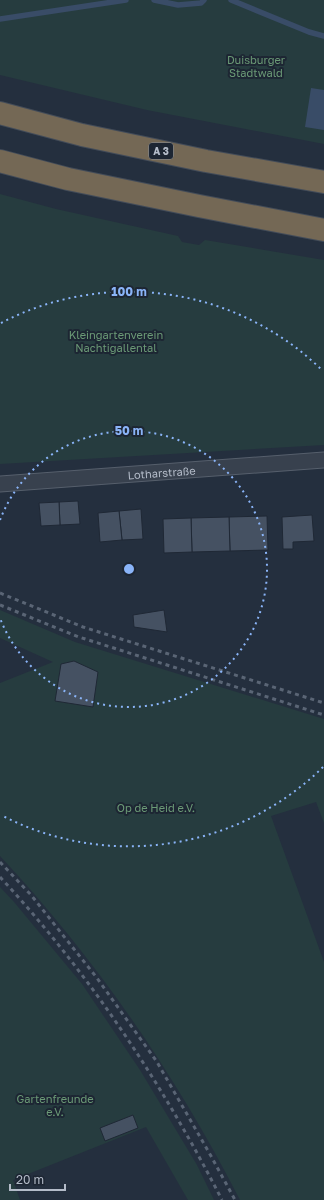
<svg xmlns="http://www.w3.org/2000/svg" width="324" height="1200" viewBox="0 0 324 1200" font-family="'Golos Text',sans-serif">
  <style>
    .green { fill: #263c3f }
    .water { fill: #394c67 }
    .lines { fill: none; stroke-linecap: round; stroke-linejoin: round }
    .stream { stroke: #394c67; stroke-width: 5.5 }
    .building { fill: #455162; stroke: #1f2835 }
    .street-casing { stroke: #565f6c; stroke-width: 17 }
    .highway-casing { stroke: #434c59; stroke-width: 24 }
    .street { stroke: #38414e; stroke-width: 15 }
    .highway { stroke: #746855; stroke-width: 22 }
    .rail { stroke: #5a6575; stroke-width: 3; stroke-dasharray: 4 4; stroke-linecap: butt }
    .ring { fill: none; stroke: #8ab4f8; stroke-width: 2; stroke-dasharray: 2 4 }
    .labels { text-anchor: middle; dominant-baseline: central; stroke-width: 4; stroke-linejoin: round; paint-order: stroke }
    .shield { fill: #1d2633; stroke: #878f9c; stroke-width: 1 }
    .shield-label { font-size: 10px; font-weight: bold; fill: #b4bcc9 }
    .park-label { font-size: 11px; fill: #6b9a76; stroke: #1d2633 }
    .street-label { font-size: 11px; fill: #b4bcc9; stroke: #1d2633 }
    .centre { fill: #8ab4f8; stroke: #1d2633; stroke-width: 2 }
    .ring-label { font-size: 12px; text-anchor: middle; font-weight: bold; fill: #8ab4f8; stroke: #1d2633; stroke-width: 4; stroke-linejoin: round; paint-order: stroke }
  </style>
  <rect width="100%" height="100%" fill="#242f3e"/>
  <g class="green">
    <polygon points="0,0 324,0 324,144 147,110 0,75"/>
    <polygon points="0,194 56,209 178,236 182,242 199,245 205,240 324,260 324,445 0,464"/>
    <path d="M0,610l75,32 249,77v104l-8,-21 -45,14 53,146v238h-84c-64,-125 -144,-241 -240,-344v-173l53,-21 -53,-24z"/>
    <polygon points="0,887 14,902 82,984 140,1070 197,1165 214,1200 188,1200 146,1127 13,1180 20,1200 0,1200"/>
  </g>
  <polygon class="water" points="311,88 324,90 324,130 305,127"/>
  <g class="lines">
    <g class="stream">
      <polyline points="154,0 178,5 201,3 204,0"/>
      <polyline points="231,0 309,32 324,36"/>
      <polyline points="0,19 126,0"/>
    </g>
  </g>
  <g class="building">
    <polygon points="78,501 80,524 60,525 59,502"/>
    <polygon points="59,502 60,525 41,526 39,503"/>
    <polygon points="141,509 143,539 122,540 119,511"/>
    <polygon points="119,511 122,540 100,542 98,513"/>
    <polygon points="312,515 314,541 293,542 293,549 283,549 282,517"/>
    <polygon points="267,516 268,550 230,551 229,517"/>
    <polygon points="229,517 230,551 192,552 191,518"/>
    <polygon points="191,518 192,552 164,553 163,519"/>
    <polygon points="164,610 167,632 134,627 133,615"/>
    <polygon points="74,661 98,672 93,707 55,701 61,664"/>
    <polygon points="133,1115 138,1128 105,1141 100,1128"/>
  </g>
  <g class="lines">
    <defs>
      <g id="street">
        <path id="s1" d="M0,484l324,-24"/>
      </g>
      <g id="highway">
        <polyline points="0,113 82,135 206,161 324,182"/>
        <polyline points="0,161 68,179 199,206 324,230"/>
      </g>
    </defs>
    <use href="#street" class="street-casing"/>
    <use href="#highway" class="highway-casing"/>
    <use href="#street" class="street"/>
    <use href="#highway" class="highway"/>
    <g class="rail">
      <polyline points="0,593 83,627 324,703"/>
      <polyline points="0,605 79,637 324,715"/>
      <polyline points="0,862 31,895 97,978 157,1062 211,1156 235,1200"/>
      <path d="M0,877c89,96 162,206 222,323"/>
    </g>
  </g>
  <g class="ring">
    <path d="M0 520A138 138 0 1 1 0 618"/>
    <path d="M323 767A277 277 0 0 1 1 815M1 323A277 277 0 0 1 323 371"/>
  </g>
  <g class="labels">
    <rect class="shield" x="149" y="143" width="24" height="16" rx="3"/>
    <g class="shield-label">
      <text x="161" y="151">A 3</text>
    </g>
    <g class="park-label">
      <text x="256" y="59">Duisburger<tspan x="256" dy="13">Stadtwald</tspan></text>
      <text x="116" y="334">Kleingartenverein<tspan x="116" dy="13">Nachtigallental</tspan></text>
      <text x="156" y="807">Op de Heid e.V.</text>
      <text x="55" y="1098">Gartenfreunde<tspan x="55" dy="13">e.V.</tspan></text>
    </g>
    <g class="street-label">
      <text stroke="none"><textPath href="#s1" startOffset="162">Lotharstraße</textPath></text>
    </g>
  </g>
  <circle cx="129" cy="569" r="6" class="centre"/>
  <g class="ring-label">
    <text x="129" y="296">100 m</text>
    <text x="129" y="435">50 m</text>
  </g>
  <path d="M10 1184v6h55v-6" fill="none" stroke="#b4bcc9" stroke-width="2"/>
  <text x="16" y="1184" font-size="12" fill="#b4bcc9" stroke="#1d2633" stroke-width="3" paint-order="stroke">20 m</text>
</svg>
